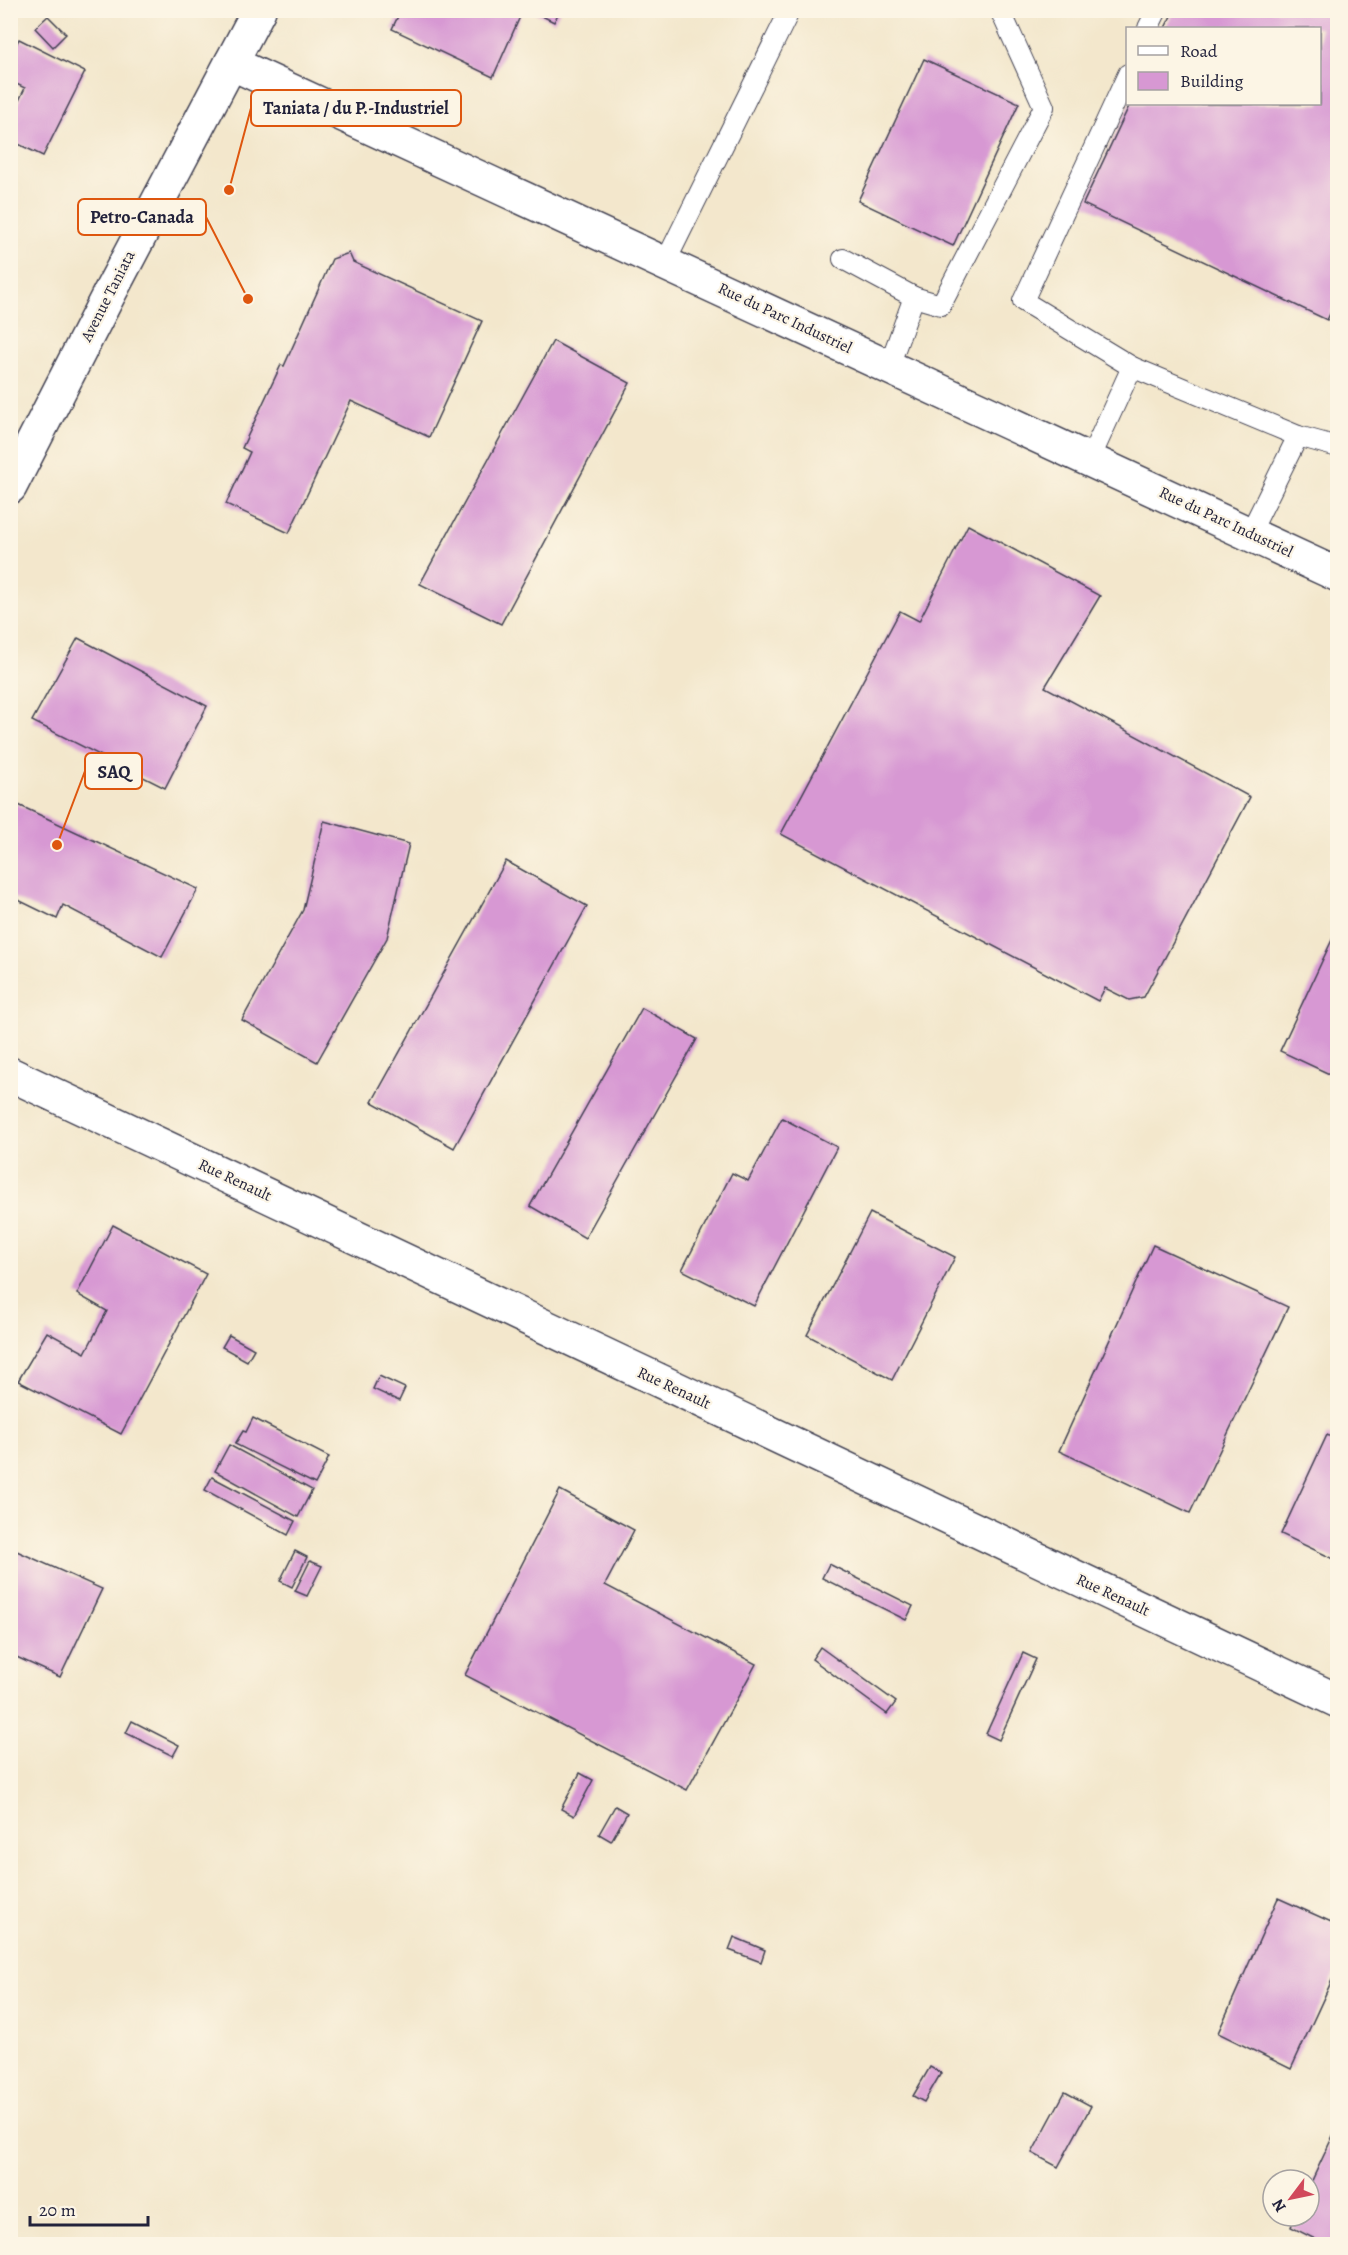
<svg xmlns="http://www.w3.org/2000/svg" width="1348" height="2255" viewBox="0 0 1348 2255" font-family="Alegreya,serif">
  <style>
    .building { fill: #d798d3 }
    .lines { fill: none; stroke-linecap: round; stroke-linejoin: round }
    .lane-casing { stroke: #414051; stroke-width: 22 }
    .street-casing { stroke: #414051; stroke-width: 36 }
    .secondary-casing { stroke: #414051; stroke-width: 36 }
    .lane { stroke: #fff; stroke-width: 20 }
    .street { stroke: #fff; stroke-width: 33 }
    .secondary { stroke: #fff; stroke-width: 33 }
    .labels { text-anchor: middle; dominant-baseline: central; stroke-width: 4.5; stroke-linejoin: round; paint-order: stroke }
    .street-label { font-size: 16px; fill: #22223b; stroke: #fcf5e5 }
    .leader { fill: none; stroke: #de560e; stroke-width: 2 }
    .callout-dot { fill: #de560e; stroke: #fcf5e5; stroke-width: 2 }
    .callout { fill: #fcf5e5; stroke: #de560e; stroke-width: 2 }
    .callout-label { font-size: 18px; text-anchor: middle; font-weight: bold; fill: #22223b }
  </style>
  <rect width="100%" height="100%" fill="#fcf5e5"/>
  <filter id="ink" filterUnits="userSpaceOnUse"><feTurbulence type="fractalNoise" baseFrequency=".0167" numOctaves="2"/><feDisplacementMap in="SourceGraphic" scale="12" xChannelSelector="R" yChannelSelector="G"/><feConvolveMatrix kernelMatrix="1 2 1 2 8 2 1 2 1" color-interpolation-filters="sRGB"/></filter>
  <filter id="wash" filterUnits="userSpaceOnUse"><feTurbulence type="fractalNoise" baseFrequency=".008" numOctaves="4" result="noise"/><feDisplacementMap in="SourceGraphic" scale="24" xChannelSelector="R" yChannelSelector="G"/><feGaussianBlur stdDeviation="1.35" result="paint"/><feColorMatrix in="noise" values="0 0 0 0 0 0 0 0 0 0 0 0 0 0 0 0 0 1.4 0 .05"/><feComposite in="paint" operator="in"/></filter>
  <g filter="url(#wash)">
    <rect width="100%" height="100%" fill="#f3e7cc"/>
    <g id="blocks">
      <g class="building">
        <polygon points="401,10 523,10 493,77 392,29"/>
        <polygon points="530,10 560,10 554,22"/>
        <polygon points="1174,10 1206,10 1211,13 1212,10 1338,10 1338,297 1327,320 1083,204 1130,104 1320,104 1320,28 1165,28"/>
        <polygon points="48,16 66,34 53,47 35,28"/>
        <polygon points="19,39 85,72 43,156 10,140 10,119 25,88 10,81 10,56"/>
        <polygon points="924,59 1019,103 953,246 858,201"/>
        <polygon points="349,253 353,262 482,321 429,437 351,401 289,533 226,504 250,452 242,448 281,365 284,366 332,259"/>
        <polygon points="553,341 630,383 501,624 420,584"/>
        <polygon points="968,525 1100,596 1045,687 1250,797 1144,997 1129,1000 1105,988 1098,1001 781,834 900,611 919,621"/>
        <polygon points="78,638 207,706 165,788 32,721"/>
        <polygon points="10,801 198,889 162,957 63,905 57,919 10,896"/>
        <polygon points="324,821 409,844 387,938 317,1062 242,1020 303,910"/>
        <polygon points="506,861 587,906 454,1148 372,1102"/>
        <polygon points="1338,927 1338,1078 1280,1051"/>
        <polygon points="642,1008 697,1039 585,1238 530,1206"/>
        <polygon points="782,1118 837,1147 754,1306 682,1270 732,1173 748,1181"/>
        <polygon points="870,1213 955,1257 892,1380 807,1335"/>
        <polygon points="113,1225 206,1274 121,1434 18,1381 47,1332 85,1353 107,1311 77,1294"/>
        <polygon points="1153,1245 1288,1307 1190,1513 1059,1451"/>
        <polygon points="229,1335 254,1349 247,1361 222,1347"/>
        <polygon points="379,1376 405,1388 399,1401 373,1389"/>
        <polygon points="253,1418 329,1457 315,1484 235,1444 243,1431 246,1432"/>
        <polygon points="1327,1435 1338,1440 1338,1561 1281,1534"/>
        <polygon points="229,1445 312,1490 298,1517 215,1471"/>
        <polygon points="212,1477 295,1521 288,1535 205,1490"/>
        <polygon points="560,1490 634,1530 605,1585 756,1664 687,1790 465,1675"/>
        <polygon points="10,1548 102,1589 60,1677 10,1654"/>
        <polygon points="295,1551 307,1557 292,1587 280,1581"/>
        <polygon points="310,1561 322,1566 307,1596 295,1591"/>
        <polygon points="829,1564 913,1606 906,1620 822,1578"/>
        <polygon points="820,1647 896,1702 887,1714 812,1659"/>
        <polygon points="1023,1653 1036,1659 999,1740 986,1734"/>
        <polygon points="132,1721 179,1745 173,1756 126,1733"/>
        <polygon points="580,1773 593,1780 574,1816 561,1809"/>
        <polygon points="615,1806 627,1813 611,1841 599,1834"/>
        <polygon points="1278,1898 1338,1925 1338,1967 1291,2069 1218,2033"/>
        <polygon points="734,1937 765,1950 761,1962 729,1950"/>
        <polygon points="930,2067 941,2073 924,2102 913,2096"/>
        <polygon points="1065,2092 1091,2106 1058,2167 1032,2153"/>
        <polygon points="1338,2125 1338,2244 1325,2244 1291,2227 1295,2216 1309,2216 1309,2187"/>
      </g>
    </g>
  </g>
  <g filter="url(#ink)">
    <use href="#blocks" fill-opacity="0" stroke="#414051" stroke-width="1.5"/>
    <g class="lines">
      <defs>
        <g id="lane">
          <polyline points="1148,28 1157,10"/>
          <polyline points="843,259 914,297"/>
          <polyline points="665,263 790,10"/>
          <polyline points="889,366 914,297 941,305 1044,107 1000,10"/>
          <polyline points="1132,367 1298,436"/>
          <polyline points="1090,459 1132,367 1023,301 1128,74"/>
          <polyline points="1250,533 1298,436 1338,447"/>
        </g>
        <g id="street">
          <polyline points="231,63 1338,575"/>
          <polyline points="10,1074 1338,1701"/>
        </g>
        <polyline id="secondary" points="10,487 108,296 259,10"/>
      </defs>
      <use href="#lane" class="lane-casing"/>
      <use href="#street" class="street-casing"/>
      <use href="#secondary" class="secondary-casing"/>
      <use href="#lane" class="lane"/>
      <use href="#street" class="street"/>
      <use href="#secondary" class="secondary"/>
    </g>
  </g>
  <g class="labels">
    <g class="street-label">
      <text transform="translate(108 296) rotate(-63)">Avenue Taniata</text>
      <text transform="translate(785 318) rotate(25)">Rue du Parc Industriel</text>
      <text transform="translate(1226 522) rotate(25)">Rue du Parc Industriel</text>
      <text transform="translate(235 1180) rotate(25)">Rue Renault</text>
      <text transform="translate(674 1388) rotate(25)">Rue Renault</text>
      <text transform="translate(1113 1595) rotate(25)">Rue Renault</text>
    </g>
  </g>
  <path class="leader" d="M229 190L251 108M248 299L206 217M57 845L85 771"/>
  <g class="callout-dot">
    <circle cx="229" cy="190" r="6"/>
    <circle cx="248" cy="299" r="6"/>
    <circle cx="57" cy="845" r="6"/>
  </g>
  <g class="callout">
    <rect x="251" y="90" width="210" height="36" rx="6"/>
    <rect x="78" y="199" width="128" height="36" rx="6"/>
    <rect x="85" y="753" width="57" height="36" rx="6"/>
  </g>
  <g class="callout-label">
    <text x="356" y="114">Taniata / du P.-Industriel</text>
    <text x="142" y="223">Petro-Canada</text>
    <text x="114" y="778">SAQ</text>
  </g>
  <rect width="1348" height="2255" fill="none" stroke="#fcf5e5" stroke-width="36"/>
  <rect x="1126" y="27" width="195" height="78" fill="#fcf5e5" stroke="#a5a1a1" stroke-width="1.5"/>
  <rect x="1138" y="46" width="30" height="9" fill="#ffffff" stroke="#a5a1a1" stroke-width="1.5"/>
  <text x="1180" y="57" font-size="18" fill="#22223b">Road</text>
  <rect x="1138" y="72" width="30" height="18" fill="#d798d3" stroke="#a5a1a1" stroke-width="1.5"/>
  <text x="1180" y="87" font-size="18" fill="#22223b">Building</text>
  <g transform="translate(1291 2198) rotate(238)"><circle r="28" fill="#fcf5e5" stroke="#a5a1a1" stroke-width="1.5"/>
  <path d="M0-4.5L10 22L0 15L-10 22Z" fill="#d1495b"/>
  <text y="-9" font-size="16" font-weight="bold" text-anchor="middle" fill="#22223b">N</text>
  </g>
  <path d="M30 2216v9h118v-9" fill="none" stroke="#22223b" stroke-width="3"/>
  <text x="39" y="2216" font-size="18" fill="#22223b" stroke="#fcf5e5" stroke-width="4.5" paint-order="stroke">20 m</text>
</svg>
